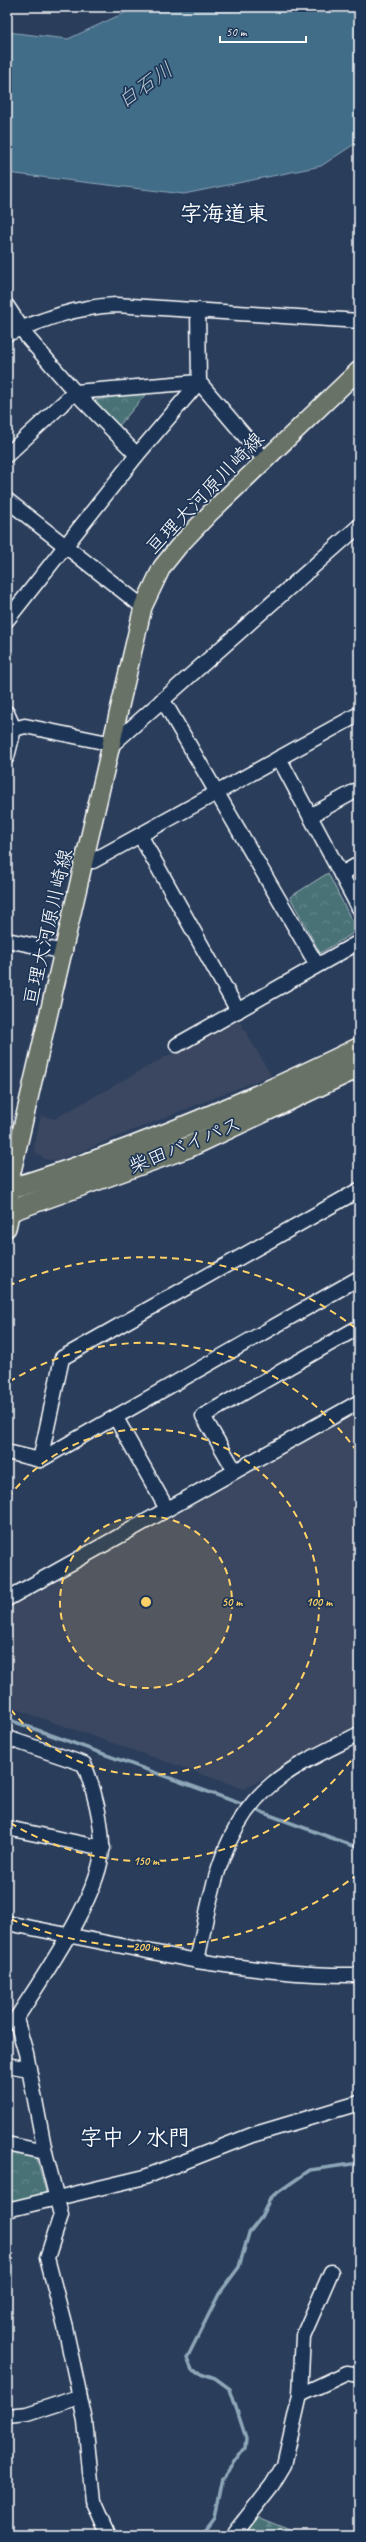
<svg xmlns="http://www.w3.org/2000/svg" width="366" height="2542" viewBox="0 0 366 2542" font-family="Caveat,'Klee One',sans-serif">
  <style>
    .built { fill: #3a4760 }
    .forest { fill: url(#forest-firs); stroke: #a4b8bb }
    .park { fill: url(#park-crowns); stroke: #a4b8bb }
    .water { fill: #426d88; stroke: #8ea7b8 }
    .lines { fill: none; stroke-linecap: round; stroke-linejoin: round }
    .stream { stroke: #8ea7b8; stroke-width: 3.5 }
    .minor-casing { stroke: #fff; stroke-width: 17 }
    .major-casing { stroke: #fff; stroke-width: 20 }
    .highway-casing { stroke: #fff; stroke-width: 23 }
    .minor { stroke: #1d3557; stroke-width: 14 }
    .major { stroke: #687266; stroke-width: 17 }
    .highway { stroke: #687266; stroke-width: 20 }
    .ring { fill: none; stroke: #ffd166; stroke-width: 2; stroke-dasharray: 7 5 }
    .labels { text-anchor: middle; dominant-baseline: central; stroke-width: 3.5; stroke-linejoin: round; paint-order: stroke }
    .street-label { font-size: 20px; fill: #fff; stroke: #1d3557 }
    .water-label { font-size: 21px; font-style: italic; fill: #b3c5cf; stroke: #1d3557 }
    .quarter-label { font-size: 22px; font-weight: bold; fill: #fff; stroke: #1d3557 }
    .centre { fill: #ffd166; stroke: #1d3557; stroke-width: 2 }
    .ring-label { font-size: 12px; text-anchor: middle; font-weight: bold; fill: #ffd166; stroke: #1d3557; stroke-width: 3.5; stroke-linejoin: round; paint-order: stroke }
  </style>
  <defs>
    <pattern id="forest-firs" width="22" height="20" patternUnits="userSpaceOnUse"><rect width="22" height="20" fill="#497277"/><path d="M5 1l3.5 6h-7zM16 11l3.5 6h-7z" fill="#64878b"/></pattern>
    <pattern id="park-crowns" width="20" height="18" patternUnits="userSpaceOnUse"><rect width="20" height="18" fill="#497277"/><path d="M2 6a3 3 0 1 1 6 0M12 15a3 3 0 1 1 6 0" fill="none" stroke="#64878b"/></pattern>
  </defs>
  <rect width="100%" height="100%" fill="#2a3d5b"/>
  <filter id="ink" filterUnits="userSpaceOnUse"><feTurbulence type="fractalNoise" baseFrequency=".025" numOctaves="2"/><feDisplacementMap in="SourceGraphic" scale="8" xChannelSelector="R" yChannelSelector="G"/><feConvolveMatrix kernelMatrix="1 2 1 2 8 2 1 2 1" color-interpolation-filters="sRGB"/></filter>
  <g filter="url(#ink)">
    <g class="built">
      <polygon points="237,1017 271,1075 57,1161 45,1159 35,1152 34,1146 41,1115 54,1119"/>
      <polygon points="359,1412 359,1727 244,1789 15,1709 7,1693 7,1609"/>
    </g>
    <polygon class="forest" points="250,2514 302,2535 235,2535"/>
    <g class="park">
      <polygon points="150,389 118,427 92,401"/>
      <polygon points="328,873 357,931 320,953 290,897"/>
      <polygon points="7,2150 36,2155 47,2196 7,2206"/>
    </g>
    <polygon class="water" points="137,7 359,7 359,141 321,166 184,194 7,173 7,32 68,39"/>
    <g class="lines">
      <g class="stream">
        <polyline points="7,1719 247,1806"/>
        <polyline points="253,1809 359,1848"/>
        <polyline points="201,2535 214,2518 222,2479 245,2448 246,2438 230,2389 215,2378 192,2370 187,2358 219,2294 239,2267 249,2233 260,2219 271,2197 310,2170 359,2163"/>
      </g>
      <defs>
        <g id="minor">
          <polyline points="7,306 28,338 75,392 137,455"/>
          <polyline points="198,310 199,382 266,461"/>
          <path d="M7,334c38,-15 68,-27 109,-29l243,16"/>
          <polyline points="7,455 75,392 199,382"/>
          <polyline points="7,500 143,607"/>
          <polyline points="7,620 137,455 199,382"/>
          <polyline points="161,701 167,707 317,965"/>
          <polyline points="7,713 14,729 7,757"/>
          <polyline points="7,731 25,726 113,744 359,526"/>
          <polyline points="279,758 359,908"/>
          <polyline points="310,816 359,789"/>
          <polyline points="140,835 238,1011"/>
          <polyline points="86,859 93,861 359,714"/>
          <polyline points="341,874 359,864"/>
          <polyline points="7,940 65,952"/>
          <polyline points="177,1045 359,942"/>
          <polyline points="116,1418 167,1509"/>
          <polyline points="7,1452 40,1460 359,1278"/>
          <polyline points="40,1460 62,1358 359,1190"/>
          <polyline points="235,1471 203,1416 359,1327"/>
          <polyline points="7,1599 359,1402"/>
          <path d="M7,1738l77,26c10,25 18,57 18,83 1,44 -62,134 -86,172l10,34 19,99 16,63 -14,43 18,69 20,94 8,80 15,34"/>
          <polyline points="7,1828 103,1848"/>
          <path d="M7,1923l190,38c13,-62 23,-135 75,-177 25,-21 58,-35 87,-50"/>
          <path d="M197,1961c54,8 107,15 162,14"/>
          <polyline points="7,2065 29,2069"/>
          <polyline points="7,2144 45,2152"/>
          <polyline points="7,2210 145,2177 252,2135 359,2103"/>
          <polyline points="300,2395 347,2373 359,2375"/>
          <polyline points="7,2416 27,2414 79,2397"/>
          <polyline points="233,2535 272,2485 284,2465 300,2395 303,2336 331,2272"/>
        </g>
        <g id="major">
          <polyline points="7,1193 143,607 162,567 178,547 211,512 359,370"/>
          <polyline points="7,1228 11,1210 10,1200"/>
        </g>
        <g id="highway">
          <path d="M7,1190c121,-37 238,-86 352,-142"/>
          <polyline points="7,1212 189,1147 359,1067"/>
        </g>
      </defs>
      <use href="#minor" class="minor-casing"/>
      <use href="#major" class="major-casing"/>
      <use href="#highway" class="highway-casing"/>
      <use href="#minor" class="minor"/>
      <use href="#major" class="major"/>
      <use href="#highway" class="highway"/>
    </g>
  </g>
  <circle cx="146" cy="1602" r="86" fill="#ffd166" fill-opacity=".12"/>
  <g class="ring">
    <circle cx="146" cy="1602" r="86"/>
    <path d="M8 1498A173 173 0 1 1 8 1706"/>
    <path d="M358 1751A259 259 0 0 1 9 1822M9 1382A259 259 0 0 1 358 1453"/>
    <path d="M358 1874A345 345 0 0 1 8 1918M8 1286A345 345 0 0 1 358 1330"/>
  </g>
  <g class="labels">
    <g class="street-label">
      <text transform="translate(205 493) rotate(-46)">亘理大河原川崎線</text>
      <text transform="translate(48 927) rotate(-77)">亘理大河原川崎線</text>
      <text transform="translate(185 1145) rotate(-22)">柴田バイパス</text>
    </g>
    <g class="water-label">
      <text transform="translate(145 85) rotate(-35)">白石川</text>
    </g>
    <g class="quarter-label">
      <text x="224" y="214">字海道東</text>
      <text x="135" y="2138">字中ノ水門</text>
    </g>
  </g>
  <circle cx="146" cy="1602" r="6" class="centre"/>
  <g class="ring-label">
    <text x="232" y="1606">50 m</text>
    <text x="319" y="1606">100 m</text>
    <text x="146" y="1865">150 m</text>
    <text x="146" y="1951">200 m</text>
  </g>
  <rect width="366" height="2542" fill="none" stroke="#1d3557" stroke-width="24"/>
  <rect x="12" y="12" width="342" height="2518" fill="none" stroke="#fff" stroke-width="1.5" filter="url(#ink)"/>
  <path d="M220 36v6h86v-6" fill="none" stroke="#ffffff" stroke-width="2"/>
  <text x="226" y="36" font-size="12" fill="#ffffff" stroke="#1d3557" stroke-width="3" paint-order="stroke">50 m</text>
</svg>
